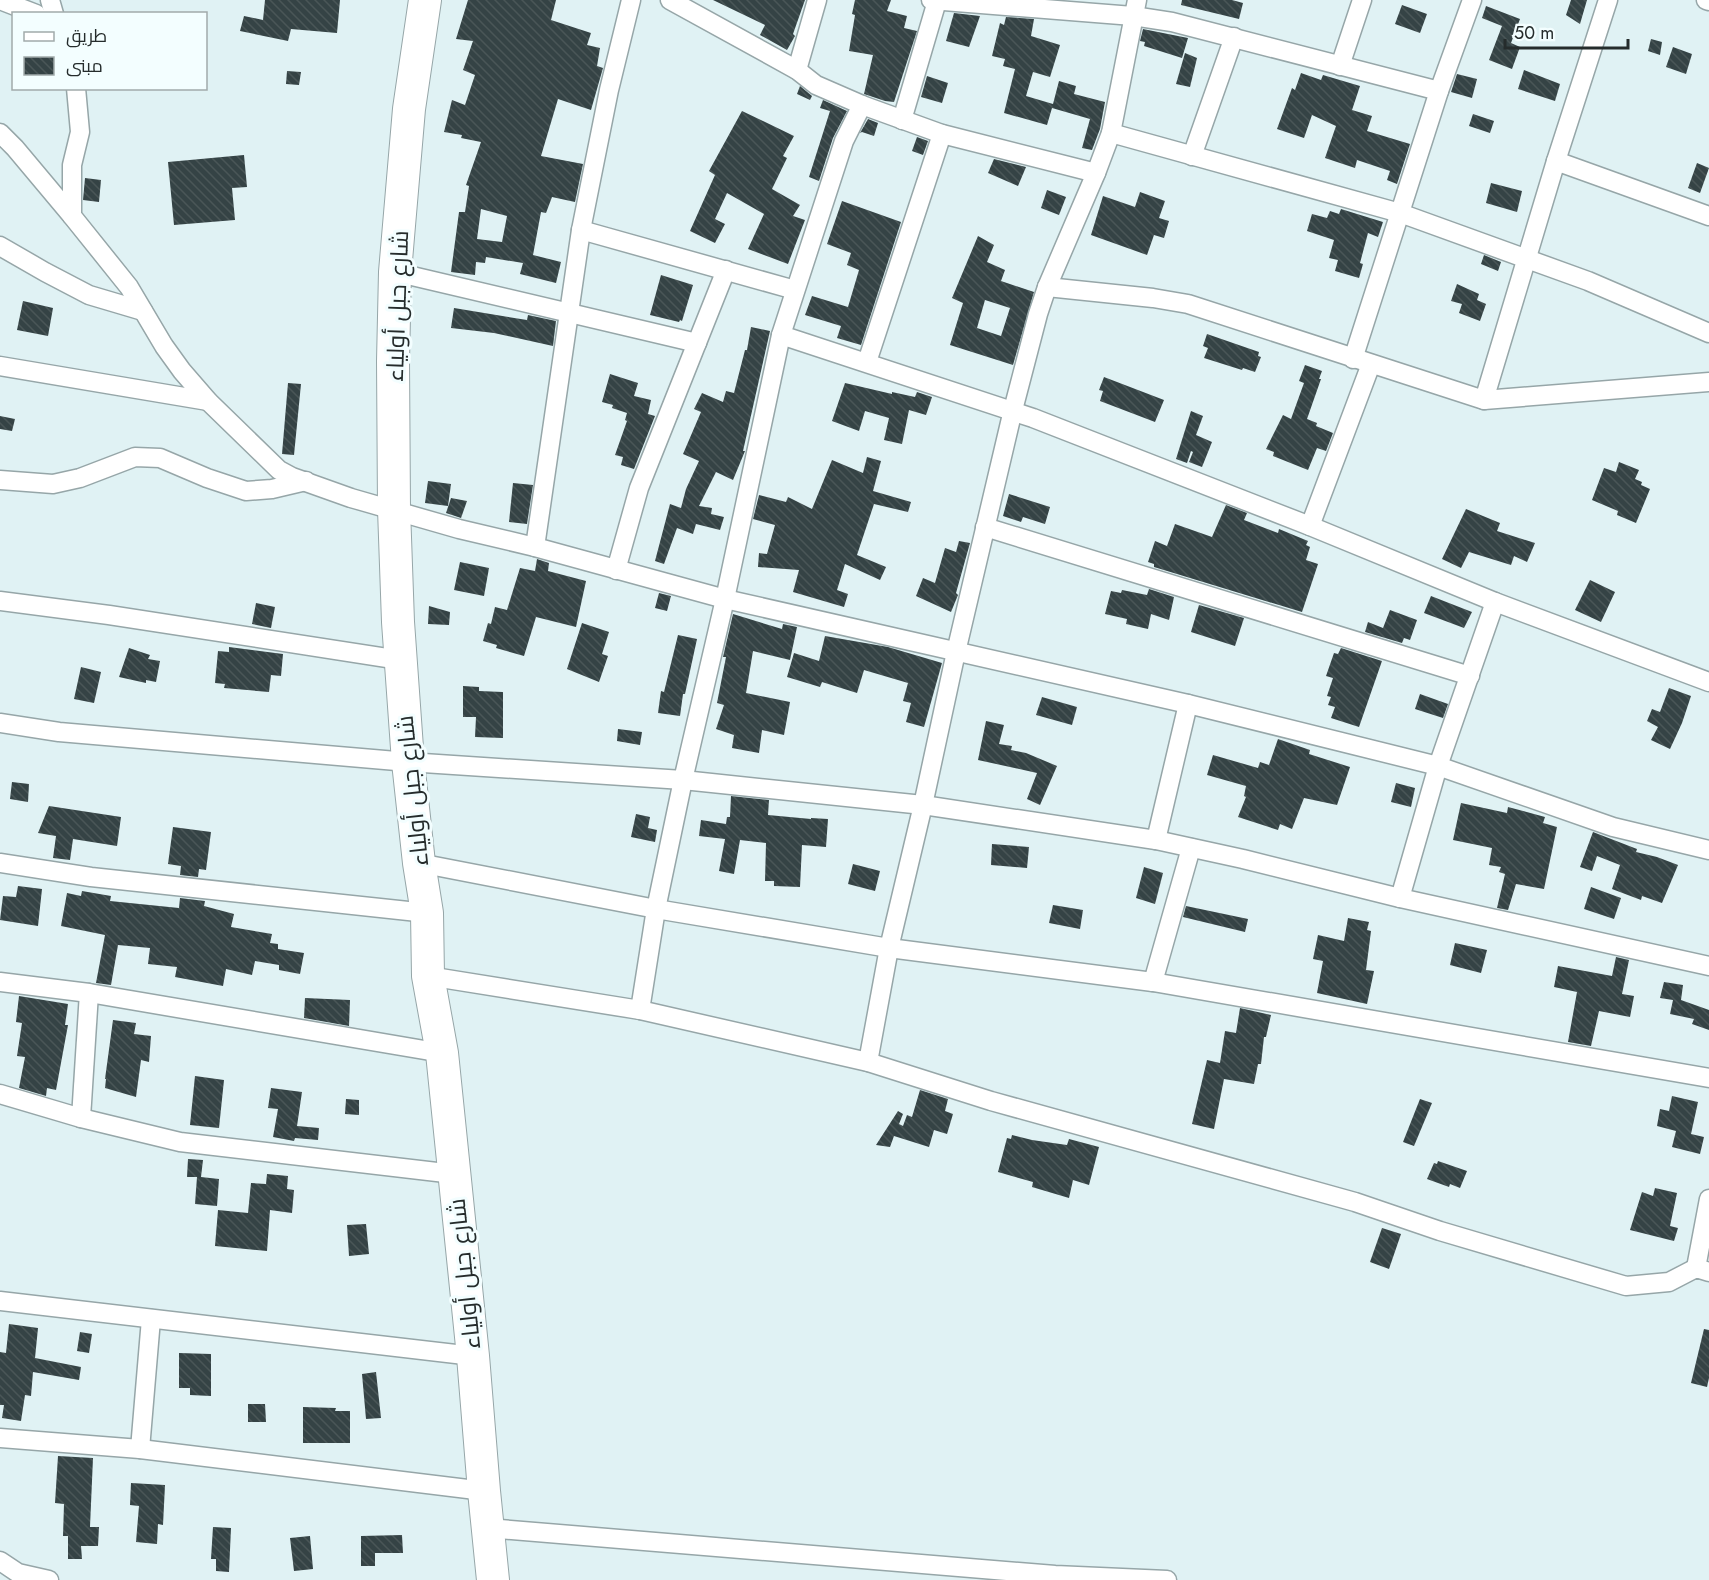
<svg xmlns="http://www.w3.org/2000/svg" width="1709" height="1580" viewBox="0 0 1709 1580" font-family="Jost,Cairo,sans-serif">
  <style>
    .building { fill: url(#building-back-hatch); fill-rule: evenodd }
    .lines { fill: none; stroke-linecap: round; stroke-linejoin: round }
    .street-casing { stroke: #96a6a8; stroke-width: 21 }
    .highway-casing { stroke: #96a6a8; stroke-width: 34 }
    .street { stroke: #fff; stroke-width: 18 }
    .highway { stroke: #fff; stroke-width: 32 }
    .labels { text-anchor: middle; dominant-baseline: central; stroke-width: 6; stroke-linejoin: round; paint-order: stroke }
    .street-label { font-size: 24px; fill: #252c2c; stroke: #f3feff }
  </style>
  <defs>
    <pattern id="building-back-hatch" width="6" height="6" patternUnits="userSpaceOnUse" patternTransform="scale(1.5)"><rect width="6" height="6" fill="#354345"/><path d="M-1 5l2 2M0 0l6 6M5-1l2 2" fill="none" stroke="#4a5657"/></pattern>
  </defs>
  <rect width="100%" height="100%" fill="#e0f2f4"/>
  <g class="building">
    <polygon points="265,0 340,0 337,33 291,29 288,41 240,31 244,16 263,20"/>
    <path d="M468,0h88l-5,20 40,13 -4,12 13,3 -3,18 6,2 -12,42 -33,-11 -17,57 42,8 -8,38 -23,-5 -6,16 -5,-1 -8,43 28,7 -5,21 -36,-9 3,-11 -37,-6 -1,6 -9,-1 -1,13 -24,-3 8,-60h6l4,-26 -3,-1 15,-43 -20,-4 1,-3 -18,-3 8,-32 13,5 10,-30 -12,-5 10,-29 -17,-2zM481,209l26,7 -5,26 -25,-3z"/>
    <polygon points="713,0 805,0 793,34 795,36 787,50 760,35 765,25"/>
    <polygon points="855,0 891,0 887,11 907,16 904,28 917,31 894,102 885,101 864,94 873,55 849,51 855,15 852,14"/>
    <polygon points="1182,0 1232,0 1243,3 1239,19 1181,5"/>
    <polygon points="1571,0 1587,0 1580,24 1566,15"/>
    <polygon points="1402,5 1427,14 1420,33 1395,24"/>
    <polygon points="1486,6 1520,19 1511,43 1520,47 1512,69 1489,60 1502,26 1482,18"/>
    <polygon points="954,13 980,16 969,47 946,41"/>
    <polygon points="1006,17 1034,19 1031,36 1060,45 1050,77 1033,72 1026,96 1053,104 1059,81 1076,86 1074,94 1105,102 1100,129 1092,150 1082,148 1090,119 1052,108 1047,125 1004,113 1015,69 1003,66 1005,59 992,56 1000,23 1004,25"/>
    <polygon points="1143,29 1188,38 1182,58 1144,46 1145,42 1140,41"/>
    <polygon points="1651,39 1662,42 1660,55 1648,51"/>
    <polygon points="1673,47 1692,54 1686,74 1666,67"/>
    <polygon points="1185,53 1197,58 1190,87 1176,84"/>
    <polygon points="1524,70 1560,84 1555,101 1518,89"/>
    <polygon points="287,71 301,72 299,85 286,84"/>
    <polygon points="1301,73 1321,80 1323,75 1360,86 1352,110 1372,116 1367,131 1410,144 1397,184 1387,180 1390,171 1357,160 1355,168 1325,158 1336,126 1312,115 1304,138 1277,129 1292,88 1295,90"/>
    <polygon points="1457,74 1477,79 1472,98 1451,92"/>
    <polygon points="927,76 948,83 942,103 921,97"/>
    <polygon points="800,86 812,96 810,100 797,94"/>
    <polygon points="823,100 847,111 833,138 819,181 809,177 830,111 820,108"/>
    <polygon points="742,111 794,136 783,156 787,158 772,189 800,205 793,216 805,220 788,264 748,249 764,214 727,193 715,219 725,224 715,243 690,231 715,175 709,171"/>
    <polygon points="1473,114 1494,121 1490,133 1469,126"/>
    <polygon points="868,119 878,123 874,136 862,132 860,133"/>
    <polygon points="917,137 928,141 923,155 912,151"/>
    <polygon points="244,155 247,187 232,188 235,220 174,225 168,162"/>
    <polygon points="994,159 1026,167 1018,186 988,173"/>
    <polygon points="1697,163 1709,168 1700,193 1688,188"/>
    <polygon points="85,178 101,180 99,202 83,200"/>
    <polygon points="1491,183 1522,191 1517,212 1486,203"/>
    <polygon points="1047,190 1066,197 1059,215 1041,208"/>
    <polygon points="1140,192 1165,201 1159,218 1169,221 1164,238 1154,235 1147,255 1091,235 1103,196 1135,207"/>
    <polygon points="842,201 901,222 861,345 837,338 841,326 805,315 812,296 848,307 859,270 847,265 851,253 827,244"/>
    <polygon points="1341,209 1383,222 1378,237 1368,233 1360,263 1363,264 1359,278 1335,271 1338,260 1329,258 1334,240 1307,231 1312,214 1327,218 1330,211 1339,214"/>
    <path d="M978,236l16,9 -7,17 18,8 -4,11 33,11 -21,73 -63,-20 13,-42 -11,-5zM985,300l25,8 -9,28 -24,-8z"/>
    <polygon points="1484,255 1501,262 1498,271 1481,264"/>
    <polygon points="661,275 693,285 682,321 680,320 679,322 650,315"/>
    <polygon points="1457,284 1479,294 1477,300 1486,304 1480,321 1459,313 1462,304 1451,301"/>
    <polygon points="23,301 53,308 48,336 17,330"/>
    <polygon points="454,308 527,320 528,315 556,321 553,346 494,333 451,328"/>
    <polygon points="751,327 770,331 743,451 745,451 733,480 716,472 699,506 712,508 711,514 724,517 720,530 696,524 693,534 677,528 664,564 655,561 670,504 681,508 686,489 699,461 683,454 701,412 694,409 702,393 723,402 726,391 734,393 745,350 747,350"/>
    <polygon points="1207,334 1259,352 1258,356 1261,357 1255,372 1243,368 1242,370 1204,358 1208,348 1203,346"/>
    <polygon points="1305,365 1322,371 1319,379 1321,379 1307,419 1317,423 1316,426 1333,433 1326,451 1317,448 1308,470 1273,456 1274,452 1266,449 1283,415 1291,419 1304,383 1299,381"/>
    <polygon points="610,374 638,383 634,396 651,400 648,414 655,416 634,469 621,465 623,457 615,455 627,421 625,420 627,413 612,408 613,405 602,402"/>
    <polygon points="1104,377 1164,400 1155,422 1100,401 1103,391 1099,390"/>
    <polygon points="288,383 301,384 294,455 282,454"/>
    <polygon points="845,383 892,394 892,392 915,397 917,392 932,397 926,415 909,410 902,444 884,440 889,418 865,411 859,431 832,421"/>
    <polygon points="1191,411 1203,416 1196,435 1212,442 1202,467 1189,462 1193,452 1191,451 1187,463 1176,459"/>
    <polygon points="0,416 15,419 12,431 0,429"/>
    <polygon points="867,457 881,461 873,491 911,502 908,512 874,504 857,555 886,567 880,580 845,564 837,590 848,594 844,607 793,592 799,570 758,567 759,553 767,554 775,525 753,519 759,495 786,502 788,497 812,509 832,460 863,473"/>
    <polygon points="1619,462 1639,470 1635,479 1642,482 1641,485 1650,489 1636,523 1617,515 1618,511 1592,500 1604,468 1616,472"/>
    <polygon points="428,481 451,484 448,506 425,503"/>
    <polygon points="513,483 533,485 527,524 509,522"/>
    <polygon points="1009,494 1050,507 1045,524 1023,517 1021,522 1003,516"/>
    <polygon points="451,498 467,501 461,518 446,513"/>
    <polygon points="1226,505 1247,513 1244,520 1278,533 1279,529 1308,541 1306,545 1310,547 1306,560 1318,564 1302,612 1154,567 1154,564 1148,562 1155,541 1167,546 1175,524 1212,537"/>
    <polygon points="1466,509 1500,523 1497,531 1535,543 1527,562 1514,556 1511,565 1469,552 1461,568 1442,559"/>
    <polygon points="959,541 970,543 956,593 958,595 951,612 916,596 923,578 935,583 945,548 956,552"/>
    <polygon points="537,559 549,563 548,571 586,581 576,627 536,617 524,656 496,648 497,645 483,641 488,623 491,624 495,607 507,610 520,568 535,571"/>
    <polygon points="460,562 489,568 484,596 454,590"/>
    <polygon points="1590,580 1615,592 1601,622 1575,610"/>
    <polygon points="1149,589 1174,597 1169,620 1151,614 1148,629 1126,624 1127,619 1105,614 1111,591 1121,593 1122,590 1147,595"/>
    <polygon points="659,593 671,596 667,611 655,608"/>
    <polygon points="1431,596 1472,612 1464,628 1424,613"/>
    <polygon points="256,603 275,607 271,628 252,624"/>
    <polygon points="1199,605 1244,618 1235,646 1191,632"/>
    <polygon points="429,606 450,612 449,625 428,624"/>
    <polygon points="1390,610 1417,620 1410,640 1404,638 1402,643 1365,632 1368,622 1383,628"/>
    <polygon points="733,614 782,629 783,624 797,627 790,660 753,651 746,693 790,702 784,735 762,730 759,753 732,748 734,735 716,729 724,705 717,703 726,657 723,657"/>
    <polygon points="582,623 609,632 602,654 608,656 599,682 567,669"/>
    <polygon points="678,635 697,639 685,694 683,694 680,716 658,713 661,691 664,692"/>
    <polygon points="825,636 888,647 942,663 924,727 906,722 911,703 903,701 908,683 864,670 857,693 822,682 820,687 787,677 794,653 819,661"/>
    <polygon points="229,647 283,654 281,676 271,675 269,692 224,688 225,684 215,683 218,651 229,652"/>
    <polygon points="129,648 150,655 148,659 160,661 156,682 146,680 146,683 119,677"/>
    <polygon points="1341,648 1382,661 1359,727 1331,718 1335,707 1328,705 1331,697 1327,696 1333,678 1326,676 1334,653 1338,654"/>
    <polygon points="81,667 101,672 94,703 74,699"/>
    <polygon points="463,686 479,687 479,691 503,692 503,738 475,737 476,717 463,717"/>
    <polygon points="1669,688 1691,696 1682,723 1670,749 1651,740 1658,727 1647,721 1652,709 1660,712"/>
    <polygon points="1420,694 1448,704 1443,718 1415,709"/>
    <polygon points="1042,697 1077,707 1072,725 1036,715"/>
    <polygon points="986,721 1004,725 999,744 1012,746 1011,750 1026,753 1057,766 1040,805 1027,799 1037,773 978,760"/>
    <polygon points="618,729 642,732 640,745 617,741"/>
    <polygon points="1278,739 1310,750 1309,754 1350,767 1337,805 1304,798 1292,829 1280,824 1278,830 1238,817 1246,797 1244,796 1246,786 1207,775 1213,755 1258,768 1260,762 1269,765"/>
    <polygon points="12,782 29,784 28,802 10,799"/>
    <polygon points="1396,783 1415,788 1411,807 1391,802"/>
    <polygon points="731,796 769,800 768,815 811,819 811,818 828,819 826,847 802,845 800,887 774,886 774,881 765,881 766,843 740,840 734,874 719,871 725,839 699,836 701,820 726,824 727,817 730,817"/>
    <polygon points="1461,803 1507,813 1508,807 1545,817 1543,823 1557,827 1544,889 1516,884 1508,910 1497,908 1505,874 1499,872 1501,867 1489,865 1492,848 1453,840"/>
    <polygon points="49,806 121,817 117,846 73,839 70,860 53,858 56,836 38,833"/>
    <polygon points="636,814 650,817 648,828 657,830 655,842 631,837"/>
    <polygon points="173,827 211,832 206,870 199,869 198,877 180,875 181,866 168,864"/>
    <polygon points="1593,832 1637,849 1636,852 1657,857 1678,865 1662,903 1642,896 1641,900 1612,889 1620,865 1597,856 1592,871 1580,867"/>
    <polygon points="992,844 1029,847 1027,868 991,865"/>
    <polygon points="853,864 880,871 875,891 848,884"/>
    <polygon points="1144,867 1163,873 1155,904 1136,898"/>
    <polygon points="18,886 42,889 38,926 0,920 3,896 16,897"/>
    <polygon points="1591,887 1621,898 1614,919 1584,909"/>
    <polygon points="82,891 111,896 110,901 179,908 180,898 205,901 204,906 234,914 231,927 272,934 270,943 278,944 278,949 304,953 300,974 279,970 279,965 255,961 252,975 226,969 223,986 175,977 177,967 148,964 150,948 118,945 111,985 96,983 105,935 61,926 67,893 81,896"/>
    <polygon points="1053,905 1083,910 1080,929 1049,923"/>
    <polygon points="1186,906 1248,919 1245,932 1183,917"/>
    <polygon points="1348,918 1369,922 1367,930 1371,931 1366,970 1374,971 1367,1004 1317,993 1323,961 1313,959 1318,935 1344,941"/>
    <polygon points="1455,943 1487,950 1481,973 1450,965"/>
    <polygon points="1616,957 1629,960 1622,994 1634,996 1630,1017 1599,1011 1591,1046 1568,1042 1577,992 1554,987 1558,966 1612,976"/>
    <polygon points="1664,982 1683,985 1681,1000 1709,1010 1709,1030 1692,1024 1694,1019 1670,1014 1673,1000 1660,998"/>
    <polygon points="19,996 68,1004 65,1025 68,1025 56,1090 47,1088 46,1096 19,1088 25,1057 17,1056 22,1023 16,1022"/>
    <polygon points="305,998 350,1000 349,1026 304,1018"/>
    <polygon points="1240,1008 1271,1015 1266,1037 1264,1037 1261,1064 1258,1064 1254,1084 1224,1079 1214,1129 1192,1124 1207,1060 1220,1063 1225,1031 1236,1033"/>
    <polygon points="113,1020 136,1023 134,1034 151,1036 149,1062 141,1060 136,1097 105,1088 106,1079 105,1079"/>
    <polygon points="195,1076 224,1080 219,1128 190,1125"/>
    <polygon points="271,1088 302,1092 297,1126 319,1128 318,1140 295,1138 294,1141 273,1137 278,1109 268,1108"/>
    <polygon points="920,1090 948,1099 945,1111 953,1114 947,1134 934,1130 929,1147 894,1136 890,1147 876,1145 898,1111 903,1114 899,1124 903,1126 907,1115 912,1117"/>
    <polygon points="1672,1096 1698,1102 1691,1134 1704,1137 1700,1154 1672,1147 1676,1131 1657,1126 1660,1109 1669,1111"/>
    <polygon points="346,1099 359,1100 359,1115 345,1114"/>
    <polygon points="1420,1099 1432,1103 1414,1146 1403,1142"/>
    <polygon points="1012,1135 1032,1140 1067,1145 1069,1139 1099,1147 1089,1185 1073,1180 1069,1198 1032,1187 1033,1182 998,1172 1007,1138 1011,1139"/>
    <polygon points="188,1159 203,1160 201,1177 219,1179 217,1206 195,1204 197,1177 187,1177"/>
    <polygon points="1438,1161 1467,1171 1460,1188 1450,1184 1449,1187 1427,1179 1434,1163 1437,1164"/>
    <polygon points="267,1174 288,1176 287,1189 294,1190 292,1213 270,1210 267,1251 215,1246 218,1210 248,1213 251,1183 266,1184"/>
    <polygon points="1655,1188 1677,1193 1670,1226 1678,1228 1674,1241 1630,1230 1642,1192 1653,1196"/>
    <polygon points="366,1224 369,1254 349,1256 347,1225"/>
    <polygon points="1382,1228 1401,1234 1389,1269 1370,1262"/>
    <polygon points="9,1324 38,1328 35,1358 81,1367 79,1380 33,1372 31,1396 25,1395 21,1421 2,1418 4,1405 0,1405 0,1352 6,1353"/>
    <polygon points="1704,1329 1709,1330 1709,1378 1707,1387 1691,1383"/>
    <polygon points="80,1332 92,1334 89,1353 77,1351"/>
    <polygon points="179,1353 211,1354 211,1396 190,1395 190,1388 179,1388"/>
    <polygon points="376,1372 381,1418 366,1419 362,1374"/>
    <polygon points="248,1404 265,1404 266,1422 248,1422"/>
    <polygon points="303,1407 336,1408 335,1411 350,1411 350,1443 303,1443"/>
    <polygon points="58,1456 93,1458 90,1527 99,1527 98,1546 81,1546 82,1559 68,1559 68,1536 63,1536 64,1504 55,1503"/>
    <polygon points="131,1483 165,1485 163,1525 158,1524 157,1544 136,1542 139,1506 130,1505"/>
    <polygon points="213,1527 231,1528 229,1572 216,1571 216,1559 211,1559"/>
    <polygon points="402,1535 403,1553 375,1553 375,1566 361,1566 361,1536"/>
    <polygon points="310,1536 313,1569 294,1571 290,1538"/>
  </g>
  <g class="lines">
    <defs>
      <g id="street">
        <polyline points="0,0 36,14"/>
        <polyline points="50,0 54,14"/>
        <polyline points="670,0 797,70 816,85 862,105 942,134 1096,173"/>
        <polyline points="931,0 1133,16 1172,22 1439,91"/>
        <polyline points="1706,0 1709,1"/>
        <polyline points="1340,66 1362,0"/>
        <polyline points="797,70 817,0"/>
        <polyline points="76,88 80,132 72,165 72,216 129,287 164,346 182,371 208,401 279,470 292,477 351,498 459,529 535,547 725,599 1188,704 1438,766 1613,827 1709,850"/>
        <polyline points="902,120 937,1"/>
        <polyline points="0,133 15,148 72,216"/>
        <polyline points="1111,133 1400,213 1588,281 1709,333"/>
        <polyline points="1192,156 1234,37"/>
        <polyline points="1556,161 1709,216"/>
        <polyline points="581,230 795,290"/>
        <polyline points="0,246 45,272 89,295 143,311"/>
        <polyline points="395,272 697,343"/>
        <polyline points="1047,287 1153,298 1188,304 1484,400 1709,382"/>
        <polyline points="781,335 1033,418 1310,526 1495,602 1709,682"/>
        <polyline points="1353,359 1439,91 1472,0"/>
        <polyline points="867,362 942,134"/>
        <polyline points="0,366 208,401"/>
        <polyline points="1484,400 1556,161 1608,0"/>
        <polyline points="0,480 53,484 80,478 135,457 160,458 207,478 246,491 272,489 306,481"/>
        <polyline points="1310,526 1371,364"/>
        <polyline points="985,527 1470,676"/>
        <polyline points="535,547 581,230 609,90 631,0"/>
        <polyline points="616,570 639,488 726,270"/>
        <polyline points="0,601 109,615 400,660"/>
        <polyline points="0,723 59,732 408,762 683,780 923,805 1156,840 1243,859 1400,898 1709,966"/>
        <polyline points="1156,840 1188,704"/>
        <polyline points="0,863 91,877 427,913"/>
        <polyline points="419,863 656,909 889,948 1153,982 1709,1078"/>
        <polyline points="1400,898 1438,766 1495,602"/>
        <polyline points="428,976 640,1010 868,1062 991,1101 1355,1202 1440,1231 1626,1286 1669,1282 1696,1268 1709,1272"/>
        <polyline points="0,982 89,993 442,1053"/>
        <polyline points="1153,982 1191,848"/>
        <polyline points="640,1010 656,909 683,780 725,599 781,335 844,141 862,105"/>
        <polyline points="868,1062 889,948 923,805 956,652 1013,410 1038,314 1047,287 1096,173 1111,133 1137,0"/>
        <polyline points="0,1094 81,1118 180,1142 454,1174"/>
        <polyline points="81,1118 89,993"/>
        <polyline points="1696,1268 1709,1199"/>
        <polyline points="0,1301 473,1356"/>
        <polyline points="0,1438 140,1449 484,1491"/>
        <polyline points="140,1449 151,1319"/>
        <polyline points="487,1528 1055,1575 1167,1580"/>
        <polyline points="0,1561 18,1573 49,1580"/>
      </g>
      <polyline id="highway" points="425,0 409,109 395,272 393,361 394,509 398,622 408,762 419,863 427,913 428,976 442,1053 473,1356 484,1491 493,1580"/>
    </defs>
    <use href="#street" class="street-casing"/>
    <use href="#highway" class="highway-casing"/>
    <use href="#street" class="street"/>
    <use href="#highway" class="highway"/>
  </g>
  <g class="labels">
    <g class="street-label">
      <text transform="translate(397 306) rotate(-88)">شارع جبل أولياء</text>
      <text transform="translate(412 791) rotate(-96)">شارع جبل أولياء</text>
      <text transform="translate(464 1274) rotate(-96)">شارع جبل أولياء</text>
    </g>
  </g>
  <rect x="12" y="12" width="195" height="78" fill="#f3feff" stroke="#a1aaab" stroke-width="1.5"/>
  <rect x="24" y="32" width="30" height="9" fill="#ffffff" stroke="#a1aaab" stroke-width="1.5"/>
  <text x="66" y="42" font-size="18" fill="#252c2c">طريق</text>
  <rect x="24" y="57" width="30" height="18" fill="url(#building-back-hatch)" stroke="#a1aaab" stroke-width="1.5"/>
  <text x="66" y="72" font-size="18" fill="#252c2c">مبنى</text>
  <path d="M1505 39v9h123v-9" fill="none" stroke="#252c2c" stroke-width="3"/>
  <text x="1514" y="39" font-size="18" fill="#252c2c" stroke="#f3feff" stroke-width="4.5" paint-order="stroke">50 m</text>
</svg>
